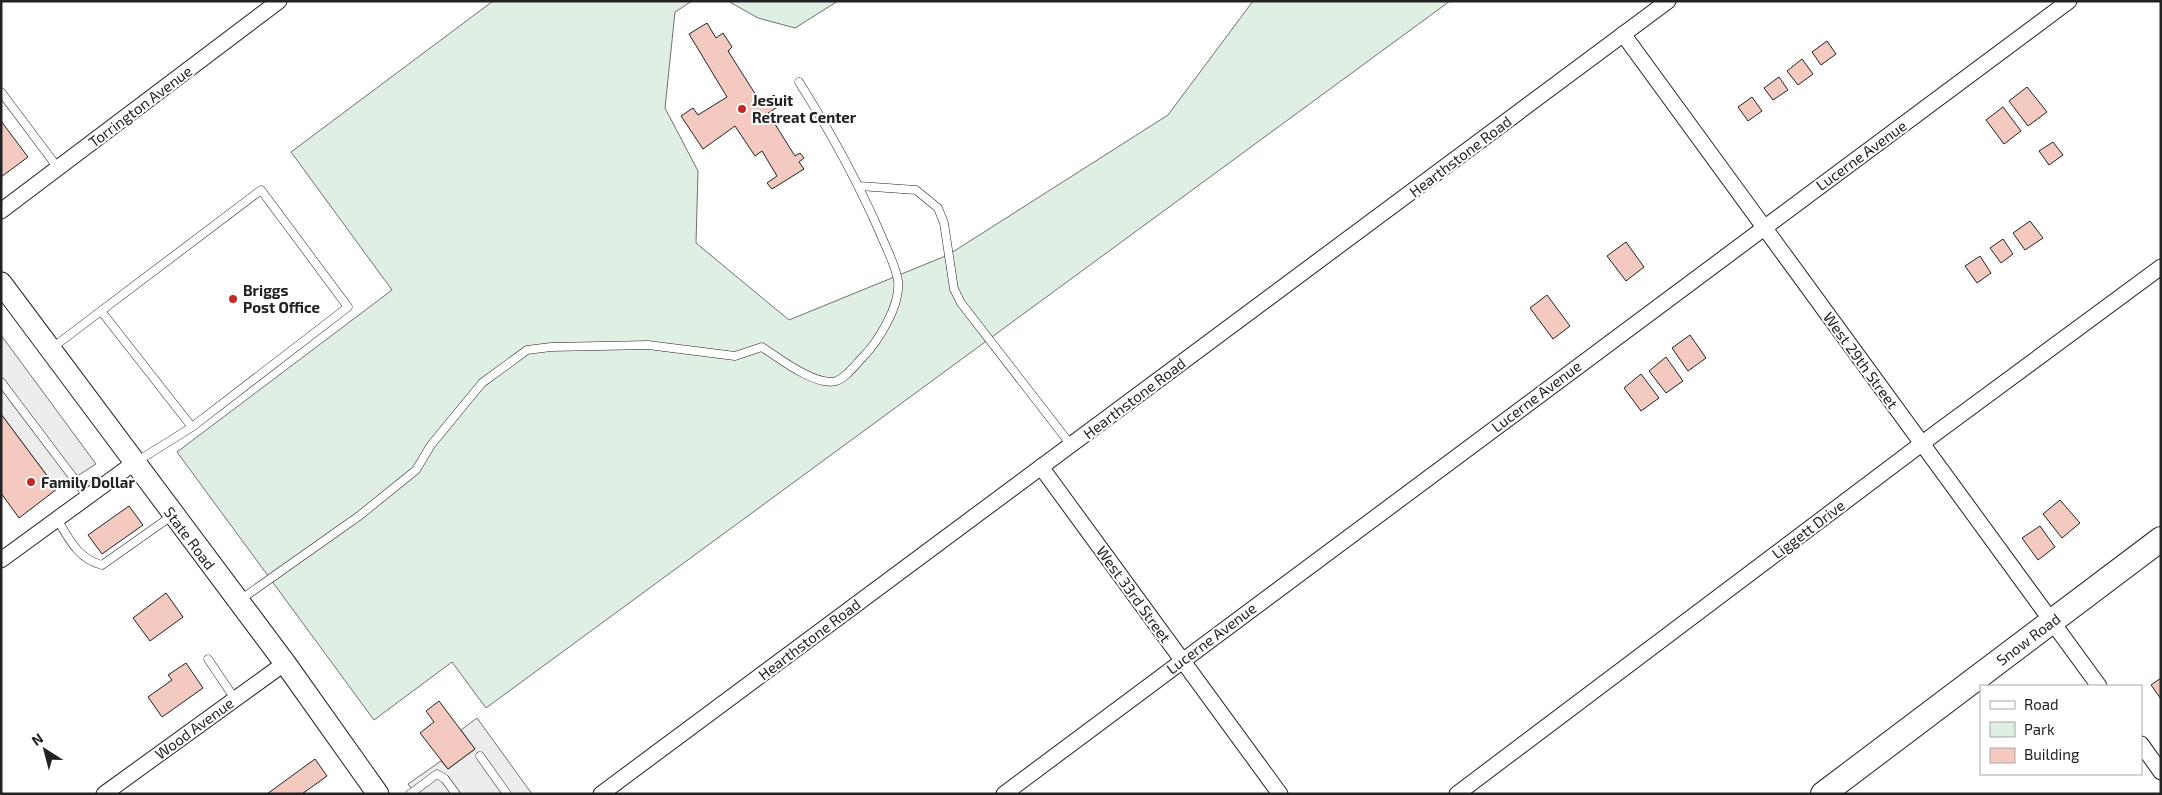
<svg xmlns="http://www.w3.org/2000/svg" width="2162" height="795" viewBox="0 0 2162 795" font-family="'Exo 2',sans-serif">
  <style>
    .green { fill: #e0efe3; stroke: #6f6f6f }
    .parking { fill: #ededed; stroke: #6f6f6f }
    .building { fill: #f3c9c0; stroke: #222 }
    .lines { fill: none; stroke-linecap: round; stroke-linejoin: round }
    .lane-casing { stroke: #222; stroke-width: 9 }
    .street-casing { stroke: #222; stroke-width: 17 }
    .secondary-casing { stroke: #222; stroke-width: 23 }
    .primary-casing { stroke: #222; stroke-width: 26 }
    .lane { stroke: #fff; stroke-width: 8 }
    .street { stroke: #fff; stroke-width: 15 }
    .secondary { stroke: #fff; stroke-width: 21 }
    .primary { stroke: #fff; stroke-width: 24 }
    .poi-dot { fill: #c62828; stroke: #fff; stroke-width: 2 }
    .labels { text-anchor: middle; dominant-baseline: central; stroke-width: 4; stroke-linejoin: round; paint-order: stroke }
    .poi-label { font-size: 15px; font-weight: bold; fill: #222; stroke: #fff; text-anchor: start }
    .street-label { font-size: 15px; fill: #222; stroke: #fff }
  </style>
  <rect width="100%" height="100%" fill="#fff"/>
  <g class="green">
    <polygon points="493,1 692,1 675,12 665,108 698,171 696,243 789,320 948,255 1168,115 1253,1 1450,1 486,708 452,662 374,720 177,452 392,290 291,152"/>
    <polygon points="728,1 838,1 795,28 758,18"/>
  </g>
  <g class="parking">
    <polygon points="1,335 96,464 57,489 1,414"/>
    <polygon points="477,718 532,794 415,794 408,784 441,761 448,769 475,749 461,730"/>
  </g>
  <g class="building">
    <polygon points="707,23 716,38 723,33 732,47 728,51 761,103 774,95 781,105 768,113 795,156 800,153 804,158 799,162 804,169 772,189 767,183 777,176 762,151 755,156 735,126 703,149 681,116 693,108 698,115 727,97 689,34"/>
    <polygon points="1827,41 1836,54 1821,65 1812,52"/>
    <polygon points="1802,59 1813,74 1798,85 1787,71"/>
    <polygon points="1779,77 1788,90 1773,100 1764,88"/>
    <polygon points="2027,87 2047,112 2028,126 2009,101"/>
    <polygon points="1752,97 1762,111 1748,121 1738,107"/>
    <polygon points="2003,107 2021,131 2004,144 1986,120"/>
    <polygon points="1,121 28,157 1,177"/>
    <polygon points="2053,142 2063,155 2049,165 2039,151"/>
    <polygon points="2030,221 2043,238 2025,250 2013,233"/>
    <polygon points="2003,239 2013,254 2001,263 1990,248"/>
    <polygon points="1626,242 1644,267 1626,281 1607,256"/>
    <polygon points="1980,256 1991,273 1977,283 1965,266"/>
    <polygon points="1547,295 1570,326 1553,339 1530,308"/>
    <polygon points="1690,335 1706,358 1688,371 1672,348"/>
    <polygon points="1666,357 1683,381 1666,393 1649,371"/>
    <polygon points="1641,374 1659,398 1641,411 1624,388"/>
    <polygon points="1,414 57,489 19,518 1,493"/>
    <polygon points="2060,500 2080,523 2062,538 2043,514"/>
    <polygon points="129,506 143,525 102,554 88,535"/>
    <polygon points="2040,526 2055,547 2038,560 2022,538"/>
    <polygon points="166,593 183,617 150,641 133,618"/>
    <polygon points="186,663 203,688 162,717 148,697 172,680 168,675"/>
    <polygon points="2161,678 2161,699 2151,685"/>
    <polygon points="439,701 475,749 448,769 420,733 434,722 426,711"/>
    <polygon points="315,759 327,776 302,794 267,794"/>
  </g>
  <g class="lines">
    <defs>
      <g id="lane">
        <polyline points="1,92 58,168"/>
        <polyline points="859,186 916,190 938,208 944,223 954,289 961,303 1071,445"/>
        <polyline points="101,311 192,427"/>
        <polyline points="52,348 261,190 348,307 192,427 136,462"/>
        <polyline points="1,382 88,497"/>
        <path d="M57,519c12,20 21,40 45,46l71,-50"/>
        <path d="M240,600l119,-84 57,-46 15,-25 51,-62 45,-33 24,-3 97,-2 87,11 27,-9c17,11 54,40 74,34 10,-3 19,-16 26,-23 16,-16 39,-53 36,-77 -2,-15 -11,-31 -17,-46 -23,-53 -51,-104 -82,-153"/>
        <polyline points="208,659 235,699"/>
        <polyline points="480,756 507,794"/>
        <polyline points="410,794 437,774 445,779 456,794"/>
      </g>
      <g id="street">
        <polyline points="1623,34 2099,686"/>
        <polyline points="1,211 279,1"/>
        <polyline points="1041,467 1280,794"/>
        <polyline points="1,560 134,463"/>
        <polyline points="2141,744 2161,772"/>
        <polyline points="104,794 285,663"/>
        <polyline points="601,794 1668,1"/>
        <polyline points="1004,794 2069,1"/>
        <polyline points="1457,794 1936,433 2161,267"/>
      </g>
      <polyline id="secondary" points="1,283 285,663 378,794"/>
      <polyline id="primary" points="1823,794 2161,539"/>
    </defs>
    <use href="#lane" class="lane-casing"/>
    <use href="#street" class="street-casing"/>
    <use href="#secondary" class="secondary-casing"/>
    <use href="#primary" class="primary-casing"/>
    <use href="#lane" class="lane"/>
    <use href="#street" class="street"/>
    <use href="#secondary" class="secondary"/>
    <use href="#primary" class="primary"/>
  </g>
  <g class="poi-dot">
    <circle cx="742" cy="109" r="5"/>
    <circle cx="233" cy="299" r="5"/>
    <circle cx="31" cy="482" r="5"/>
  </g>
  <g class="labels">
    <g class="poi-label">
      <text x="752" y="100">Jesuit<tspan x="752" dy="17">Retreat Center</tspan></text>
      <text x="243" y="290">Briggs<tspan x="243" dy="17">Post Office</tspan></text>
      <text x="41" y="482">Family Dollar</text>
    </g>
    <g class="street-label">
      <text transform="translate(140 106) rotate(-37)">Torrington Avenue</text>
      <text transform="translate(1861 155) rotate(-36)">Lucerne Avenue</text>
      <text transform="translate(1460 156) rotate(-37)">Hearthstone Road</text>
      <text transform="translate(1861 360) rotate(54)">West 29th Street</text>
      <text transform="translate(1536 396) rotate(-37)">Lucerne Avenue</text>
      <text transform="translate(1134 398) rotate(-37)">Hearthstone Road</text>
      <text transform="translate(1808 529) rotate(-37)">Liggett Drive</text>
      <text transform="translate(190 538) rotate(53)">State Road</text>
      <text transform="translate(1134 594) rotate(54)">West 33rd Street</text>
      <text transform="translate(1211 638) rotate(-37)">Lucerne Avenue</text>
      <text transform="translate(809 639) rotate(-37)">Hearthstone Road</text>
      <text transform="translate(2028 639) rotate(-37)">Snow Road</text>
      <text transform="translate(194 728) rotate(-36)">Wood Avenue</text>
    </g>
  </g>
  <rect width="2162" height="795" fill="none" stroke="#222222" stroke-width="5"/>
  <rect x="1980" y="685" width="162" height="90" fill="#ffffff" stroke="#a7a7a7"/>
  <rect x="1990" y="701" width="25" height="8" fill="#ffffff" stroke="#a7a7a7"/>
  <text x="2024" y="710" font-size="15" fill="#222222">Road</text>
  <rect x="1990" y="722" width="25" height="15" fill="#e0efe3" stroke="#a7a7a7"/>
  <text x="2024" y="735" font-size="15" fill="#222222">Park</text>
  <rect x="1990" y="748" width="25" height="15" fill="#f3c9c0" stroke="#a7a7a7"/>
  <text x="2024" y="760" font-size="15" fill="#222222">Building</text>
  <g transform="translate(45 750) rotate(324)" stroke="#ffffff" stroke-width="4" paint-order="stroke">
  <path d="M0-4L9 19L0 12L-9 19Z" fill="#222222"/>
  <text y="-8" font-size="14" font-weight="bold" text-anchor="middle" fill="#222222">N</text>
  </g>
</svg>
